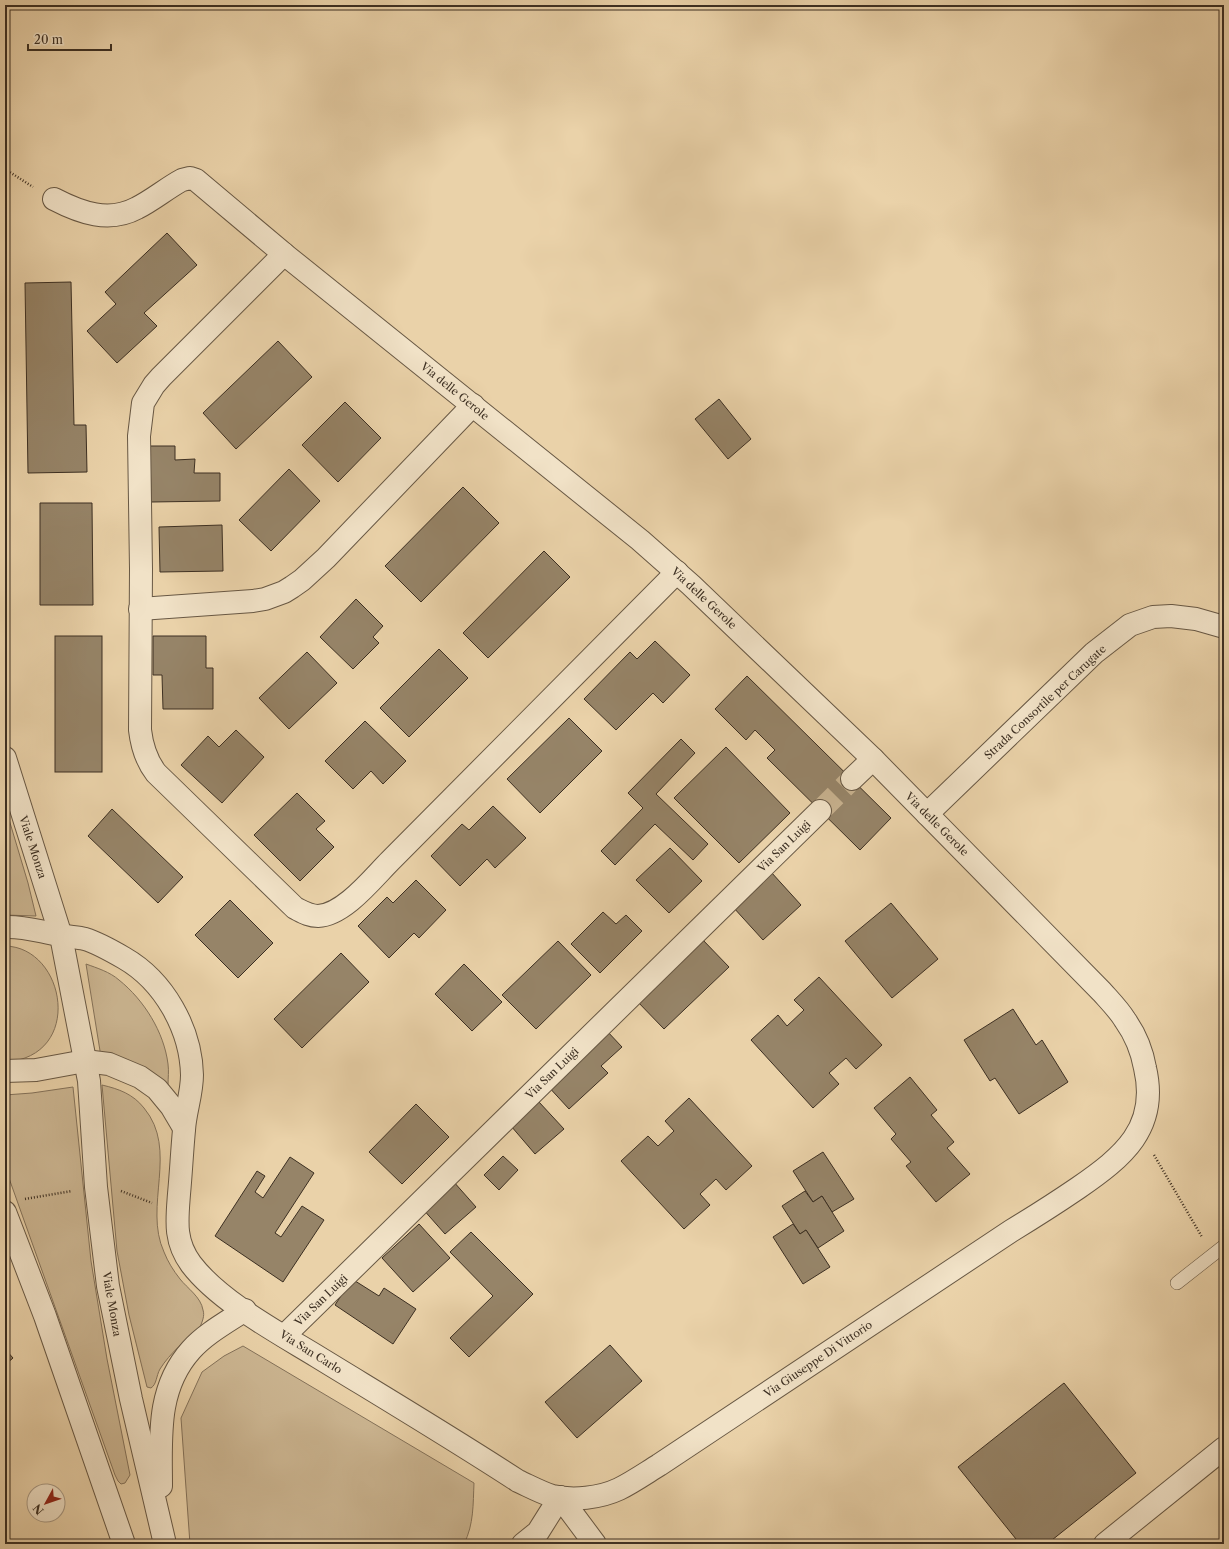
<svg xmlns="http://www.w3.org/2000/svg" width="1229" height="1549" viewBox="0 0 1229 1549" font-family="'Libre Caslon Text',serif">
  <style>
    .green { fill: #ccb692; stroke: #84725a }
    .building { fill: #968468; stroke: #3c2f22 }
    .lines { fill: none; stroke-linecap: round; stroke-linejoin: round }
    .minor-tunnel { stroke: #c7b18e; stroke-width: 22; stroke-dasharray: 22 11; stroke-linecap: butt }
    .service-casing { stroke: #685844; stroke-width: 14 }
    .minor-casing { stroke: #685844; stroke-width: 24 }
    .path { stroke: #3c2f22; stroke-width: 2.5; stroke-dasharray: 1 2; stroke-linecap: butt }
    .service { stroke: #f1e2c7; stroke-width: 13 }
    .minor { stroke: #f1e2c7; stroke-width: 22 }
    .labels { text-anchor: middle; dominant-baseline: central; stroke-width: 3; stroke-linejoin: round; paint-order: stroke }
    .street-label { font-size: 11px; fill: #3c2f22; stroke: #f1e2c7 }
  </style>
  <rect width="100%" height="100%" fill="#ead2a9"/>
  <filter id="stains"><feTurbulence type="fractalNoise" baseFrequency=".005" numOctaves="4"/><feColorMatrix values="0 0 0 0 .2 0 0 0 0 .09 0 0 0 0 .02 0 0 0 .5 -.17"/></filter>
  <radialGradient id="worn" r=".72"><stop offset=".6" stop-color="#630" stop-opacity="0"/><stop offset="1" stop-color="#630" stop-opacity=".3"/></radialGradient>
  <g class="green">
    <polygon points="5,806 28,883 36,916 5,915"/>
    <path d="M5,946c61,1 80,111 0,116z"/>
    <path d="M86,964c11,4 24,8 33,16 25,20 45,52 49,84 1,7 0,14 0,21l-12,-8 -55,-20z"/>
    <path d="M102,1085c17,4 31,9 42,23 35,42 -1,98 20,144 4,10 9,18 16,27 7,9 21,18 23,31 2,6 -1,12 -3,17 -14,13 -30,26 -40,42 -4,7 -3,15 -9,19l-4,-1 -18,-72 -12,-64z"/>
    <polygon points="73,1087 91,1261 107,1359 130,1475 125,1483 121,1484 118,1481 115,1475 5,1167 5,1095 32,1093"/>
    <path d="M243,1346l231,137c-1,21 0,41 -10,61h-274l-9,-126 21,-46 22,-16z"/>
  </g>
  <g class="building">
    <polygon points="167,233 197,265 144,313 157,326 117,363 87,331 116,304 105,292"/>
    <polygon points="71,282 74,425 86,425 87,472 28,473 25,283"/>
    <polygon points="278,341 312,377 236,449 203,413"/>
    <polygon points="719,399 751,439 728,459 695,419"/>
    <polygon points="345,402 381,438 338,482 302,445"/>
    <polygon points="150,446 175,446 175,460 195,459 194,473 220,473 220,501 151,502"/>
    <polygon points="289,469 320,501 271,551 239,520"/>
    <polygon points="463,487 499,523 421,602 385,566"/>
    <polygon points="40,503 92,503 93,605 40,605"/>
    <polygon points="222,525 223,571 160,572 159,527"/>
    <polygon points="544,551 570,577 488,658 463,633"/>
    <polygon points="356,599 383,626 373,637 379,643 353,669 320,637"/>
    <rect x="55" y="636" width="47" height="136"/>
    <polygon points="153,636 206,636 206,668 213,668 213,709 163,709 162,675 153,675"/>
    <polygon points="655,641 690,675 663,703 653,693 616,730 584,699 630,652 637,659"/>
    <polygon points="439,649 468,678 409,737 380,708"/>
    <polygon points="307,652 337,683 289,729 259,698"/>
    <polygon points="747,676 891,818 860,850 767,758 775,750 755,730 746,740 715,709"/>
    <polygon points="569,718 602,751 540,813 507,779"/>
    <polygon points="365,721 406,761 383,784 371,771 353,789 325,761"/>
    <polygon points="236,730 264,757 222,803 181,765 208,736 219,747"/>
    <polygon points="681,739 695,753 656,794 708,844 693,860 655,824 615,865 601,851 643,808 628,793"/>
    <polygon points="726,747 790,813 739,863 674,798"/>
    <polygon points="297,793 325,821 316,829 334,847 300,881 254,835"/>
    <polygon points="493,806 526,838 495,868 487,859 460,886 431,856 462,824 469,830"/>
    <polygon points="112,809 183,877 158,903 88,836"/>
    <polygon points="670,848 702,881 669,913 636,880"/>
    <polygon points="771,872 801,905 763,940 733,907"/>
    <polygon points="416,880 446,910 419,938 414,933 389,958 358,926 387,897 393,903"/>
    <polygon points="230,900 273,943 238,978 195,935"/>
    <polygon points="891,903 938,959 892,998 845,941"/>
    <polygon points="603,912 616,924 626,915 642,931 600,973 571,944"/>
    <polygon points="701,938 729,967 664,1029 636,1000"/>
    <polygon points="558,941 591,975 536,1029 502,995"/>
    <polygon points="341,953 369,982 302,1048 274,1019"/>
    <polygon points="464,964 502,1002 472,1031 435,994"/>
    <polygon points="819,977 882,1045 856,1069 846,1058 829,1073 839,1084 813,1108 751,1040 778,1015 787,1026 804,1010 794,1000"/>
    <polygon points="1013,1009 1036,1045 1042,1040 1068,1082 1019,1114 995,1078 990,1081 964,1040"/>
    <polygon points="606,1030 622,1047 601,1066 608,1073 569,1109 546,1084"/>
    <polygon points="910,1077 937,1110 931,1115 954,1142 947,1148 970,1174 936,1202 906,1166 911,1162 891,1139 896,1134 874,1108"/>
    <polygon points="689,1098 752,1166 726,1190 716,1179 700,1194 710,1205 684,1229 621,1161 648,1136 658,1146 674,1131 665,1121"/>
    <polygon points="539,1102 564,1129 535,1154 511,1126"/>
    <polygon points="416,1104 449,1137 402,1184 369,1152"/>
    <polygon points="823,1152 854,1199 832,1212 822,1196 813,1202 793,1171"/>
    <polygon points="503,1156 518,1170 499,1190 484,1175"/>
    <polygon points="290,1157 314,1173 275,1233 281,1237 302,1206 324,1220 283,1282 215,1236 257,1171 265,1176 255,1192 263,1198"/>
    <polygon points="453,1181 476,1207 445,1234 422,1208"/>
    <polygon points="805,1191 813,1202 822,1196 844,1231 818,1248 806,1230 800,1234 782,1206"/>
    <polygon points="419,1224 450,1258 413,1292 382,1258"/>
    <polygon points="793,1224 800,1234 806,1230 830,1267 803,1284 773,1237"/>
    <polygon points="471,1232 533,1294 469,1357 450,1338 493,1296 450,1252"/>
    <polygon points="352,1279 379,1296 384,1288 416,1309 393,1344 335,1305"/>
    <polygon points="610,1345 642,1381 577,1438 545,1402"/>
    <polygon points="5,1349 13,1358 5,1365"/>
    <polygon points="1064,1383 1136,1473 1047,1544 1020,1544 958,1467"/>
  </g>
  <g class="lines">
    <polyline class="minor-tunnel" points="820,811 852,779"/>
    <defs>
      <polyline id="service" points="1177,1283 1224,1246"/>
      <g id="minor">
        <path d="M284,254l-123,123 -7,8 -11,18 -4,33 2,133 -1,161c2,17 6,30 16,43l139,135c8,4 14,8 23,8 26,-1 55,-38 72,-55l287,-289"/>
        <polyline points="140,609 253,601 265,599 284,592 292,587 302,580 326,558 473,405"/>
        <polyline points="5,758 61,936 89,1081 96,1187 108,1286 131,1399 165,1544"/>
        <polyline points="852,779 873,759"/>
        <polyline points="927,814 1094,653 1130,625 1153,617 1171,616 1196,619 1224,627"/>
        <path d="M5,927c19,-1 36,5 55,8 8,2 17,2 25,4 13,4 27,12 39,19 40,23 67,71 68,117 0,19 -7,37 -8,55 -2,21 -3,43 -5,64 -2,26 -5,47 12,70 28,37 86,68 127,93 67,41 134,81 200,124 11,5 22,11 34,15 21,5 48,2 67,-7 14,-7 27,-16 40,-24l352,-234c23,-14 45,-28 67,-43 45,-31 81,-60 67,-120 -3,-17 -10,-34 -20,-48 -6,-10 -15,-19 -23,-28l-229,-233 -182,-174 -51,-45 -356,-286 -88,-74 -6,-2 -8,2c-15,8 -29,20 -45,28 -28,15 -56,5 -83,-9"/>
        <polyline points="5,1071 36,1070 85,1061 109,1064 140,1077 157,1089 171,1106 184,1128"/>
        <polyline points="5,1212 45,1316 124,1544"/>
        <polyline points="284,1336 820,811"/>
        <path d="M161,1486c0,-48 -5,-97 30,-136 14,-16 36,-28 54,-40"/>
        <polyline points="560,1497 595,1544"/>
        <polyline points="523,1544 538,1532 560,1497"/>
        <polyline points="1105,1544 1224,1448"/>
      </g>
    </defs>
    <use href="#service" class="service-casing"/>
    <use href="#minor" class="minor-casing"/>
    <g class="path">
      <polyline points="5,169 33,187"/>
      <polyline points="1154,1155 1202,1237"/>
      <polyline points="121,1191 152,1203"/>
      <polyline points="25,1199 72,1191"/>
    </g>
    <use href="#service" class="service"/>
    <use href="#minor" class="minor"/>
  </g>
  <g class="labels">
    <g class="street-label">
      <text transform="translate(455 391) rotate(39)">Via delle Gerole</text>
      <text transform="translate(704 598) rotate(43)">Via delle Gerole</text>
      <text transform="translate(1045 702) rotate(-43)">Strada Consortile per Carugate</text>
      <text transform="translate(937 824) rotate(45)">Via delle Gerole</text>
      <text transform="translate(784 846) rotate(-44)">Via San Luigi</text>
      <text transform="translate(33 847) rotate(72)">Viale Monza</text>
      <text transform="translate(552 1073) rotate(-44)">Via San Luigi</text>
      <text transform="translate(321 1300) rotate(-44)">Via San Luigi</text>
      <text transform="translate(112 1304) rotate(80)">Viale Monza</text>
      <text transform="translate(311 1352) rotate(32)">Via San Carlo</text>
      <text transform="translate(818 1359) rotate(-34)">Via Giuseppe Di Vittorio</text>
    </g>
  </g>
  <rect width="1229" height="1549" fill="none" stroke="#ead2a9" stroke-width="20"/>
  <rect x="6" y="6" width="1217" height="1537" fill="none" stroke="#3c2f22" stroke-width="2"/>
  <rect x="10" y="10" width="1209" height="1529" fill="none" stroke="#3c2f22"/>
  <g transform="translate(46 1503) rotate(230)"><circle r="19" fill="#f1e2c7" stroke="#a99a85"/>
  <path d="M0-3L7 15L0 10L-7 15Z" fill="#8f2418"/>
  <text y="-6" font-size="11" font-weight="bold" text-anchor="middle" fill="#3c2f22">N</text>
  </g>
  <path d="M28 44v6h83v-6" fill="none" stroke="#3c2f22" stroke-width="2"/>
  <text x="34" y="44" font-size="12" fill="#3c2f22" stroke="#f1e2c7" stroke-width="3" paint-order="stroke">20 m</text>
  <rect width="100%" height="100%" filter="url(#stains)"/>
  <rect width="100%" height="100%" fill="url(#worn)"/>
</svg>
